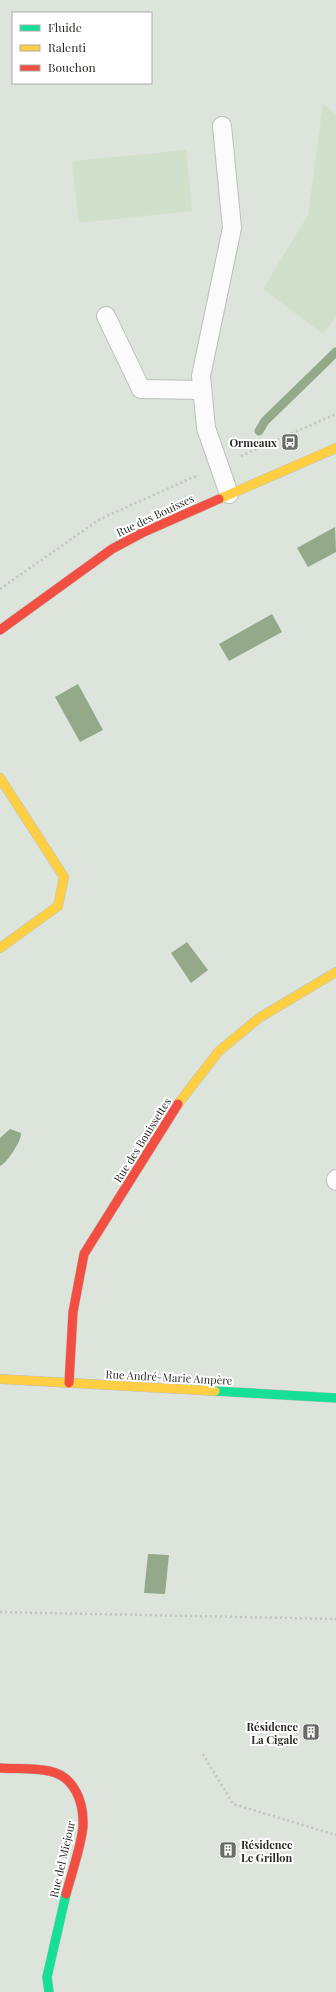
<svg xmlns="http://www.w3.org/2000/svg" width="336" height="1992" viewBox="0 0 336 1992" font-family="'Playfair Display',serif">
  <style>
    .green { fill: #d0e0ca }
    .water { fill: #94a88a }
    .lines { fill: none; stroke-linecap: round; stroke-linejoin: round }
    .stream { stroke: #94a88a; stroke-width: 9 }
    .lane-casing { stroke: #bbc0ba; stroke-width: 20 }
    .fast-casing { stroke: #bbc0ba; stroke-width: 10 }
    .slow-casing { stroke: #bbc0ba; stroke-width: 10 }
    .jam-casing { stroke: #bbc0ba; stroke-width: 10 }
    .path { stroke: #c2c4c1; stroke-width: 2.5; stroke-dasharray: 2 3; stroke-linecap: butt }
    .lane { stroke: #fafbfa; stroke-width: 18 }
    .fast { stroke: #16e098; stroke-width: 9 }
    .slow { stroke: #ffcf43; stroke-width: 9 }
    .jam { stroke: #f24e42; stroke-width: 9 }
    .labels { text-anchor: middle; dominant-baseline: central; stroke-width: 4; stroke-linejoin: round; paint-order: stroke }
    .poi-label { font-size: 11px; font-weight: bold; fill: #282c26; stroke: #fff; text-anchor: end }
    .street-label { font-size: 11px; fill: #282c26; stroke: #fff }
  </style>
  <rect width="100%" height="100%" fill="#dde4dc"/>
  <g class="green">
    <polygon points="323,104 336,114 336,317 323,334 263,289 308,215"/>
    <polygon points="186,150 192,211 79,223 72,161"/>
  </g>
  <g class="water">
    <polygon points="335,527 336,552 308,567 297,548"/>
    <polygon points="272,614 282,632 229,661 219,644"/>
    <polygon points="78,684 103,730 80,742 55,697"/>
    <polygon points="187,942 208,970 191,983 171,953"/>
    <path d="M10,1129l11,4c1,7 -14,30 -21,33v-28z"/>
    <polygon points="148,1554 169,1555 165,1594 144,1593"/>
  </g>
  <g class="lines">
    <polyline class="stream" points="259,431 265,421 336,352"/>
    <defs>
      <g id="lane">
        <polyline points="222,126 232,228 201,376 206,428 229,494"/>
        <polyline points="106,316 141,389 202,390"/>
        <polyline points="336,1179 336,1181"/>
      </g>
      <g id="fast">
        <polyline points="215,1391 336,1398"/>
        <polyline points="49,1992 47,1977 66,1894"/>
      </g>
      <g id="slow">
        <polyline points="219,499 336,448"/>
        <polyline points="0,778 64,877 58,906 0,948"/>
        <polyline points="178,1104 219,1051 259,1018 336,972"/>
        <polyline points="0,1379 215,1391"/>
      </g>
      <g id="jam">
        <polyline points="0,630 112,549 142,533 219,499"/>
        <polyline points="69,1383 73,1312 84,1254 178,1104"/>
        <path d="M0,1768c16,1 33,0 49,3 26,5 35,32 34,55 -1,17 -12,50 -17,68"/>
      </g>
    </defs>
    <use href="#lane" class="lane-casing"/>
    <use href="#fast" class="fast-casing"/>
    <use href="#slow" class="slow-casing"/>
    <use href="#jam" class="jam-casing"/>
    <g class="path">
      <polyline points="241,456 336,414"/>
      <polyline points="0,589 100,519 196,476"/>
      <polyline points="0,1612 336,1619"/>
      <polyline points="203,1754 233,1804 336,1835"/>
    </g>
    <use href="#lane" class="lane"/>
    <use href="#fast" class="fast"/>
    <use href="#slow" class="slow"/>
    <use href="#jam" class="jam"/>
  </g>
  <defs>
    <symbol id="bus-square" viewBox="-11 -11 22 22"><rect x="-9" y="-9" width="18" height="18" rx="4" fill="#676c66" stroke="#fff"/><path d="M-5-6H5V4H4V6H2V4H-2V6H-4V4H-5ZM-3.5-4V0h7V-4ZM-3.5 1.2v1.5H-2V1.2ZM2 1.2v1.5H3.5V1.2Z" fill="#fff"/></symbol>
    <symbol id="building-square" viewBox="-11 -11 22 22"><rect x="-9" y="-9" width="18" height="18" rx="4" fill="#676c66" stroke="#fff"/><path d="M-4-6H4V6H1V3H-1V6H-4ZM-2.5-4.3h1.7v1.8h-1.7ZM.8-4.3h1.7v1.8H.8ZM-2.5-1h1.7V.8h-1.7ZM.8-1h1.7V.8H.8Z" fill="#fff"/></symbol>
  </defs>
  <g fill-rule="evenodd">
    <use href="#bus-square" x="280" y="432" width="20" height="20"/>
    <use href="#building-square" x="301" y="1722" width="20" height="20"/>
    <use href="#building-square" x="218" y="1840" width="20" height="20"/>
  </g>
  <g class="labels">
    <g class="poi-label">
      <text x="277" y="442">Ormeaux</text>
      <text x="298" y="1726">Résidence<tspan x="298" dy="13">La Cigale</tspan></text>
      <text x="241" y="1844" text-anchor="start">Résidence<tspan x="241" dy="13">Le Grillon</tspan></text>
    </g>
    <g class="street-label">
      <text transform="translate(155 515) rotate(-25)">Rue des Bouisses</text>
      <text transform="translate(142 1140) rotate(-58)">Rue des Bouissettes</text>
      <text transform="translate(169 1377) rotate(3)">Rue André-Marie Ampère</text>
      <text transform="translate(62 1859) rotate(-77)">Rue del Miejour</text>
    </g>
  </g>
  <rect x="12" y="12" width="140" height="72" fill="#ffffff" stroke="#a9aba8"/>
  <rect x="20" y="25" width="20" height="6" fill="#16e098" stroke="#a9aba8"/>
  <text x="48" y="32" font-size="12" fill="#282c26">Fluide</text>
  <rect x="20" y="45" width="20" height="6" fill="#ffcf43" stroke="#a9aba8"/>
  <text x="48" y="52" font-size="12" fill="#282c26">Ralenti</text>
  <rect x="20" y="65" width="20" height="6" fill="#f24e42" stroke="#a9aba8"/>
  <text x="48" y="72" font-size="12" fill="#282c26">Bouchon</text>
</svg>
